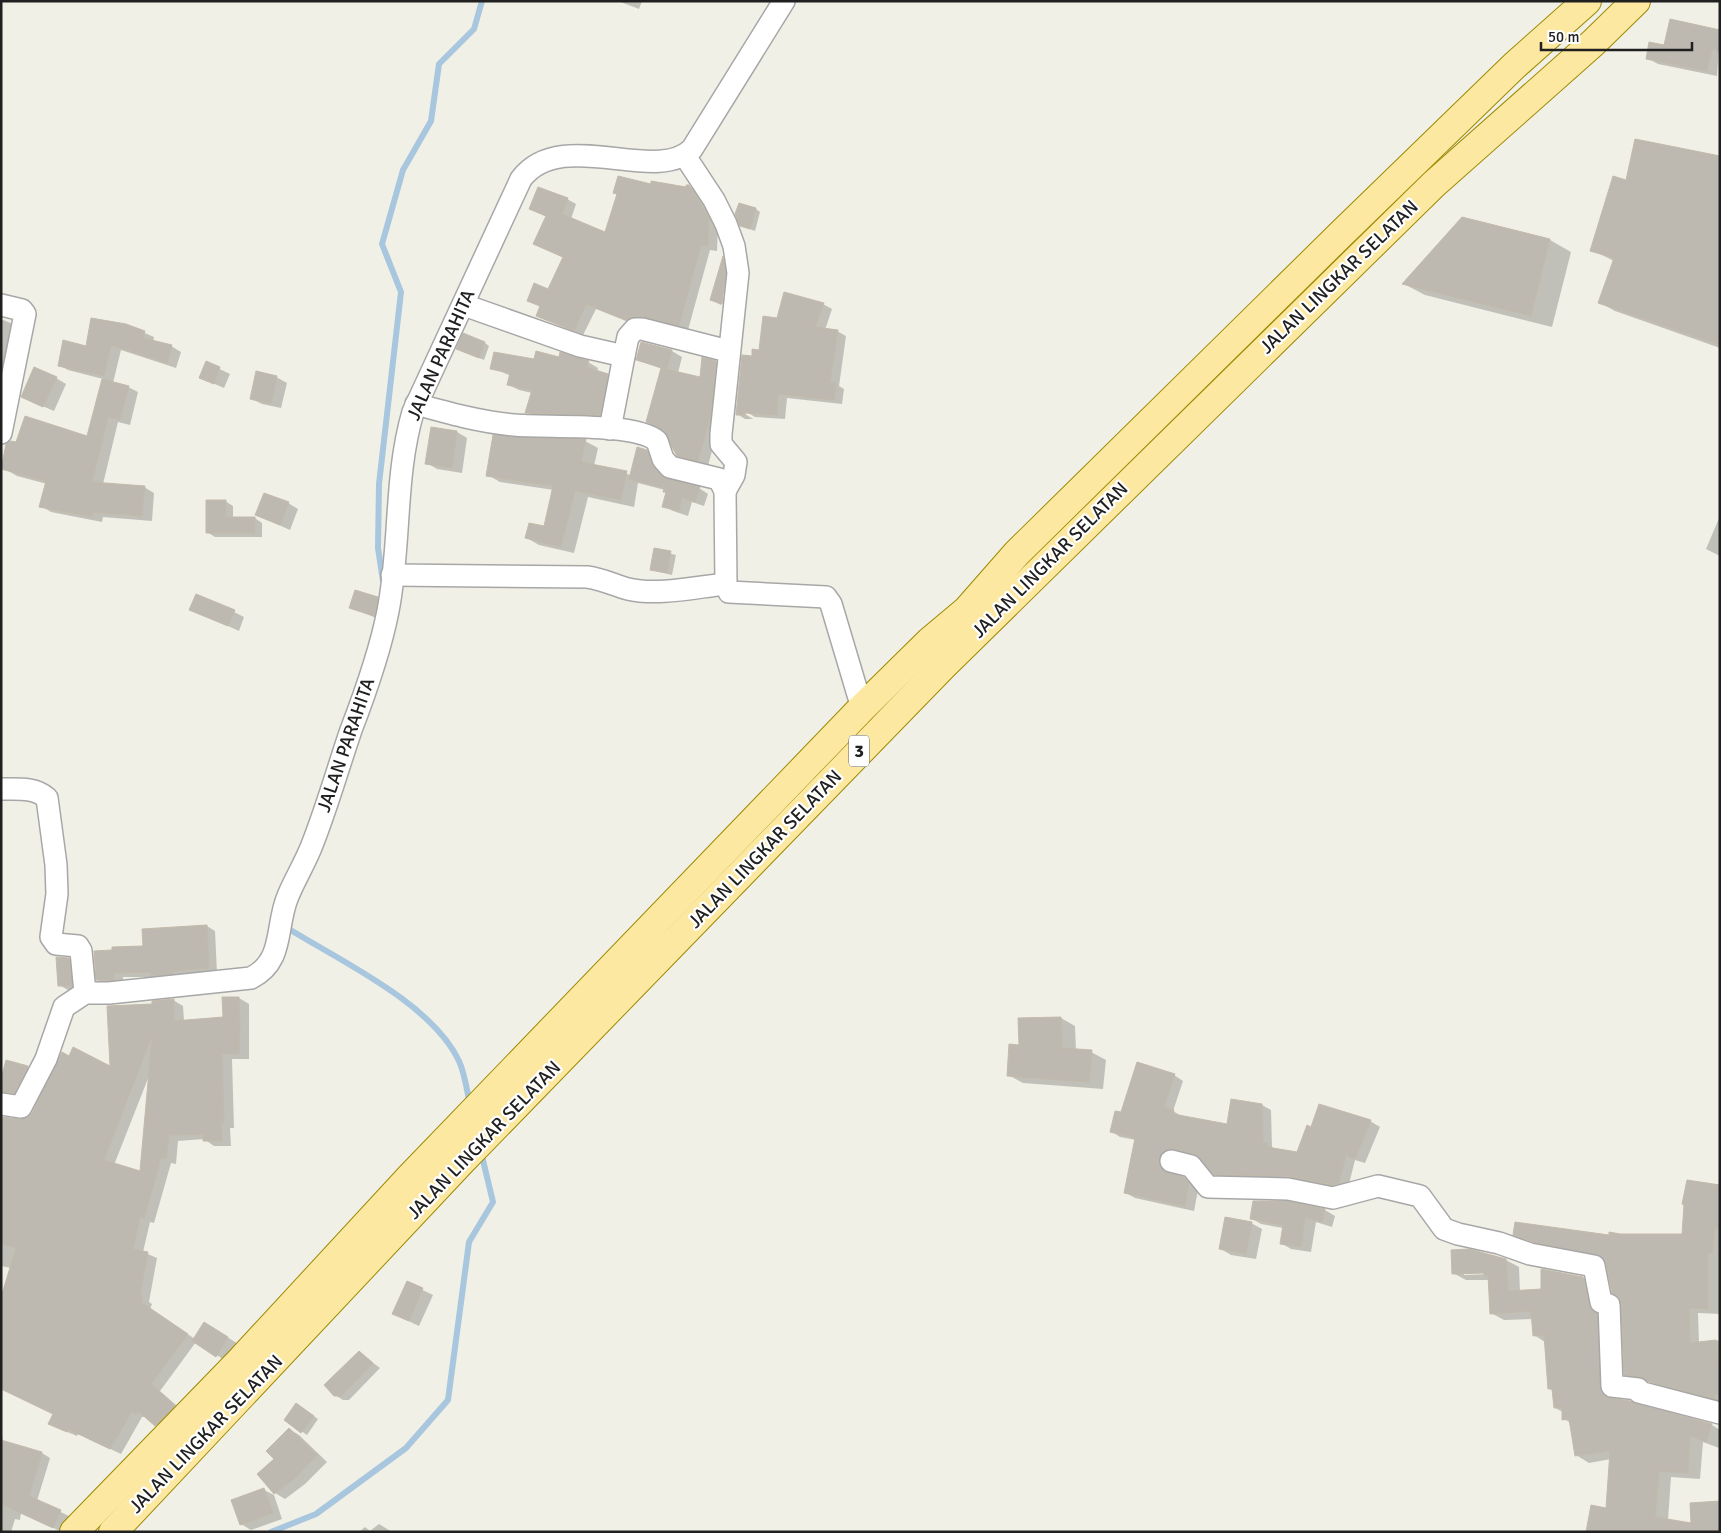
<svg xmlns="http://www.w3.org/2000/svg" width="1721" height="1533" viewBox="0 0 1721 1533" font-family="Signika,sans-serif">
  <style>
    .shadow { fill: #0003; fill-rule: evenodd }
    .lines { fill: none; stroke-linecap: round; stroke-linejoin: round }
    .stream { stroke: #a8c6de; stroke-width: 6 }
    .building { fill: #beb9b0; stroke: #c3baa9; fill-rule: evenodd }
    .minor-casing { stroke: #a7a7a7; stroke-width: 24 }
    .primary-casing { stroke: #9c8a00; stroke-width: 30 }
    .minor { stroke: #fff; stroke-width: 21 }
    .primary { stroke: #fce8a1; stroke-width: 28 }
    .labels { text-anchor: middle; dominant-baseline: central; stroke-width: 4.5; stroke-linejoin: round; paint-order: stroke }
    .shield { fill: #fff; stroke: #636363; stroke-width: 1 }
    .shield-label { font-size: 18px; font-weight: bold; fill: #202020 }
    .street-label { font-size: 19px; fill: #202020; stroke: #fff }
  </style>
  <rect width="100%" height="100%" fill="#f1f0e7"/>
  <g class="shadow">
    <polygon points="618,1 642,1 639,9"/>
    <polygon points="1720,31 1717,76 1658,64 1647,58"/>
    <polygon points="652,185 687,188 689,186 699,192 718,224 717,251 710,250 688,330 636,325 596,309 583,335 537,316 541,307 528,300 549,290 564,258 534,244 547,217 531,209 567,199 576,204 571,219 606,234"/>
    <polygon points="756,209 760,212 755,231 741,226"/>
    <polygon points="1720,210 1720,348 1615,311 1599,302 1614,261 1592,250"/>
    <polygon points="1462,218 1550,240 1571,252 1552,327 1425,295 1404,284"/>
    <polygon points="724,258 731,262 730,307 723,305 725,285 721,305 711,300"/>
    <polygon points="823,304 832,309 825,330 837,331 846,336 839,386 844,389 842,404 787,398 785,419 755,417 745,411 745,414 753,419 745,419 737,414 753,358 760,351 778,319"/>
    <polygon points="1,319 20,327 1,427"/>
    <polygon points="126,325 154,337 153,342 171,346 181,352 176,368 121,350 113,383 128,387 138,392 130,425 118,422 103,484 144,487 154,493 152,521 103,517 102,522 51,512 41,506 47,484 17,476 7,470 88,437 103,379 68,370 59,365"/>
    <polygon points="485,343 489,346 484,360 462,351"/>
    <polygon points="672,351 682,357 678,373 701,378 716,362 725,368 719,424 708,466 688,461 678,455 662,369 637,360"/>
    <polygon points="560,359 588,362 598,368 597,372 617,381 610,420 537,418 527,412 532,393 519,390 509,385 511,376 492,368"/>
    <polygon points="207,363 230,374 224,388 201,378"/>
    <polygon points="276,377 287,383 281,408 262,404 252,399"/>
    <polygon points="56,378 66,384 54,411 33,402"/>
    <polygon points="432,428 457,432 467,438 462,473 437,469 427,463"/>
    <polygon points="585,441 598,448 594,466 631,475 646,451 656,457 661,470 668,479 699,488 708,494 704,506 692,502 688,516 673,511 663,506 667,492 665,490 638,483 634,507 588,497 574,553 539,545 527,538 545,527 554,490 500,482 488,475"/>
    <polygon points="225,501 233,506 233,518 255,518 262,523 262,537 215,537 207,532"/>
    <polygon points="288,503 298,509 290,530 257,515"/>
    <polygon points="1720,516 1720,556 1706,549"/>
    <polygon points="655,550 676,555 672,575 651,570"/>
    <polygon points="377,598 387,604 384,621 351,608"/>
    <polygon points="191,609 234,612 244,617 239,631"/>
    <polygon points="207,926 215,931 217,973 161,980 155,977 123,977 123,984 106,985 98,980"/>
    <polygon points="69,959 79,965 82,992 70,991 59,985"/>
    <path d="M239,998l10,6v55h-17l2,69h-4l1,18h-17l-10,-7 -26,2 -2,23 -5,-1 -17,60 -4,-1 -7,30 14,6 -8,44 3,2 -2,5 45,30 20,-10 23,15 -12,17 -30,-19 -36,49 24,21 -18,19 -18,-14h-6l-21,37 -43,-20 -1,2 -17,-7 -49,-161 -10,-2v-149l18,4 8,-1 6,-6 36,-57 42,11 42,-63 20,-5 10,6 1,15 40,-3zM149,1076l-8,97 -27,-8z"/>
    <polygon points="1061,1018 1075,1026 1076,1051 1091,1052 1106,1060 1103,1089 1023,1083 1008,1075 1020,1047"/>
    <polygon points="7,1062 28,1067 38,1073 24,1098 1,1104 1,1074 4,1075"/>
    <polygon points="1174,1075 1183,1081 1173,1111 1183,1117 1228,1125 1262,1105 1271,1110 1272,1147 1277,1150 1298,1153 1312,1128 1370,1121 1380,1127 1365,1163 1355,1160 1348,1188 1225,1179 1215,1174 1200,1158 1177,1154 1168,1163 1168,1171 1193,1184 1198,1190 1194,1211 1135,1198 1126,1193 1136,1140 1120,1137 1111,1131 1122,1113"/>
    <polygon points="1688,1181 1720,1185 1720,1314 1698,1313 1699,1343 1720,1340 1720,1402 1658,1386 1650,1382 1635,1380 1625,1374 1623,1304 1605,1258 1544,1247 1515,1234 1610,1237 1683,1235"/>
    <polygon points="1286,1203 1325,1210 1335,1216 1332,1227 1316,1222 1311,1252 1291,1249 1281,1243 1283,1228 1261,1224 1251,1218"/>
    <polygon points="1251,1223 1262,1229 1256,1259 1231,1255 1221,1249"/>
    <path d="M1506,1260l13,7 1,25 23,-2 40,-12 13,7 13,37 5,78 16,2 82,23 8,5 -1,18 -16,-6 -3,37 -29,-2 -3,43 25,4 27,-22v30h-132l19,-22 4,-51 -22,4 -13,-8 -5,-32 -7,-4 -1,-7 -8,-4 -2,-17 -4,-3 -4,-46 -11,-7 -1,-16 -29,1 -13,-7 -1,-33h-24l-13,-7zM1490,1271l1,3 -27,1v-3z"/>
    <polygon points="408,1283 433,1295 419,1326 404,1319"/>
    <polygon points="360,1353 380,1368 349,1400 343,1400 335,1395"/>
    <polygon points="301,1407 318,1419 307,1435 286,1420"/>
    <polygon points="1,1428 3,1442 42,1453 50,1458 37,1501 69,1516 62,1532 21,1513 20,1520 15,1519 11,1532 1,1532"/>
    <polygon points="289,1429 299,1435 327,1462 305,1484 285,1499 275,1493 259,1474 276,1459"/>
    <polygon points="264,1490 274,1495 282,1519 251,1530 241,1524"/>
    <polygon points="379,1524 392,1532 359,1532 365,1527 370,1531"/>
  </g>
  <g class="lines">
    <g class="stream">
      <polyline points="383,581 378,548 379,484 401,292 382,244 403,170 431,121 439,64 474,29 482,1"/>
      <path d="M284,926c54,34 147,76 175,135 6,13 8,30 11,44"/>
      <polyline points="271,1532 316,1514 406,1448 448,1400 469,1242 493,1202 481,1152"/>
    </g>
  </g>
  <g class="building">
    <polygon points="1670,19 1720,30 1720,51 1712,49 1707,71 1646,59 1649,42 1664,45"/>
    <polygon points="1635,139 1720,156 1720,345 1598,303 1614,258 1590,251 1613,176 1626,180"/>
    <polygon points="618,176 651,184 651,181 686,187 686,185 689,185 709,218 708,246 701,245 679,326 642,317 630,317 626,320 586,304 574,331 536,316 540,306 527,301 534,283 548,289 563,257 533,244 546,216 529,209 538,187 568,198 562,214 605,232 617,194 613,193"/>
    <polygon points="739,203 756,208 750,229 740,226 735,214"/>
    <polygon points="1462,217 1550,239 1531,316 1402,284"/>
    <polygon points="723,256 725,273 722,304 710,300"/>
    <polygon points="784,292 824,303 815,327 838,330 830,382 836,383 834,400 778,394 777,415 745,413 745,415 736,415 742,355 752,356 752,349 759,350 763,316 777,318"/>
    <polygon points="91,318 126,324 145,331 143,338 172,345 167,363 111,345 104,376 58,366 63,340 86,346"/>
    <polygon points="463,333 485,342 479,358 456,349"/>
    <polygon points="641,342 672,350 667,369 636,360"/>
    <polygon points="536,351 559,357 560,352 589,361 586,367 608,374 600,415 525,413 532,390 507,385 510,373 490,369 494,352 534,359"/>
    <polygon points="702,357 716,361 710,418 698,461 677,456 663,430 646,422 661,368 700,377"/>
    <polygon points="206,361 220,367 214,384 199,378"/>
    <polygon points="34,367 57,377 43,407 21,397"/>
    <polygon points="256,371 277,376 271,404 250,399"/>
    <polygon points="102,379 129,386 120,420 108,417 92,482 145,486 142,516 93,512 93,517 39,507 46,481 1,469 6,444 11,441 16,442 25,416 87,436"/>
    <polygon points="431,427 457,431 452,468 425,464"/>
    <polygon points="493,435 586,439 581,462 627,471 621,500 575,491 561,547 525,538 529,523 544,526 553,486 486,476"/>
    <polygon points="637,447 647,450 651,463 661,476 700,487 695,502 682,498 679,511 662,507 666,492 663,492 664,488 629,479"/>
    <polygon points="264,493 289,502 280,525 255,515"/>
    <polygon points="206,500 226,500 226,517 255,517 255,533 206,533"/>
    <polygon points="654,548 671,551 667,573 650,570"/>
    <polygon points="355,590 378,597 374,616 349,608"/>
    <polygon points="196,594 235,610 228,626 189,610"/>
    <polygon points="207,925 209,968 173,971 173,974 151,976 151,972 114,973 115,980 96,980 94,951 112,950 112,947 143,946 142,929"/>
    <polygon points="56,957 69,958 72,986 58,986"/>
    <path d="M222,997h17l1,28 -1,29h-17l2,69h-3l1,18h-19v-7l-34,1 -3,24 -5,-1 -17,60 -4,-1 -7,32 15,3 -8,44 3,1 -2,5 47,32 -37,50 24,22 -20,20 -17,-15 -2,3 -4,-3 -22,38 -42,-20 -1,3 -19,-8 5,-10 -52,-25v-92l15,-49 -15,-5v-126l19,2 6,-1 6,-5 30,-61 7,4 4,-9 37,19 -3,-60 45,-2v-3l22,-2v22l49,-4zM151,1038h1l-12,133 -36,-11z"/>
    <polygon points="1061,1017 1062,1048 1092,1050 1089,1082 1007,1076 1009,1044 1019,1045 1018,1018"/>
    <polygon points="6,1060 28,1066 14,1093 1,1092 1,1079"/>
    <polygon points="1137,1062 1175,1074 1164,1107 1174,1110 1173,1114 1227,1124 1231,1099 1262,1104 1263,1142 1268,1143 1267,1147 1297,1152 1307,1125 1311,1127 1319,1104 1371,1120 1355,1159 1346,1155 1339,1183 1333,1185 1288,1176 1214,1175 1195,1154 1168,1149 1159,1158 1159,1165 1163,1170 1184,1177 1189,1183 1185,1206 1124,1193 1135,1138 1110,1132 1115,1111 1121,1112"/>
    <polygon points="1687,1180 1720,1185 1720,1229 1715,1228 1712,1253 1708,1253 1708,1309 1689,1308 1690,1343 1716,1340 1718,1364 1720,1364 1720,1394 1715,1394 1715,1399 1647,1381 1640,1377 1624,1375 1621,1305 1619,1297 1612,1293 1606,1264 1602,1257 1533,1242 1513,1235 1515,1222 1609,1235 1609,1232 1620,1234 1682,1234 1684,1205 1682,1204"/>
    <polygon points="1253,1201 1287,1201 1325,1209 1322,1222 1305,1217 1301,1247 1280,1244 1283,1225 1250,1219"/>
    <polygon points="1225,1217 1252,1222 1246,1254 1219,1249"/>
    <polygon points="1469,1249 1506,1259 1508,1291 1541,1289 1541,1269 1583,1277 1589,1305 1597,1314 1601,1392 1610,1398 1630,1401 1712,1424 1706,1442 1690,1436 1688,1473 1659,1471 1655,1517 1691,1523 1690,1503 1720,1501 1720,1531 1586,1532 1591,1505 1606,1508 1610,1451 1575,1456 1569,1419 1562,1420 1562,1407 1554,1408 1552,1389 1548,1389 1544,1335 1533,1336 1531,1311 1490,1314 1488,1275 1484,1276 1484,1273 1452,1274 1451,1250"/>
    <polygon points="407,1281 423,1288 409,1321 392,1314"/>
    <polygon points="204,1322 228,1337 216,1357 192,1341"/>
    <polygon points="359,1351 373,1363 341,1396 334,1396 324,1385"/>
    <polygon points="296,1403 314,1416 301,1433 284,1420"/>
    <polygon points="289,1428 317,1455 294,1479 274,1494 257,1474 274,1459 266,1451"/>
    <polygon points="1,1440 42,1452 29,1496 61,1510 53,1528 1,1504"/>
    <polygon points="264,1488 273,1513 240,1525 231,1500"/>
  </g>
  <g class="lines">
    <defs>
      <g id="minor">
        <polyline points="685,156 714,200 726,224 734,246 738,273 721,434 721,444 736,462 734,475 725,491"/>
        <polyline points="1,305 22,310 25,314 1,433"/>
        <polyline points="464,305 580,346 624,356 628,337 635,329 642,329 728,351"/>
        <path d="M416,404c32,9 64,18 98,21 33,3 120,-3 143,16l6,18 7,8 49,12 6,12 1,93 3,8 97,5 5,7 31,104"/>
        <polyline points="610,429 624,356"/>
        <path d="M392,575l195,2c15,2 27,8 41,12 30,7 68,-2 98,-5"/>
        <path d="M1,789c16,0 34,-2 46,9l9,67 1,29 -6,43 5,7 22,2 3,5 4,42"/>
        <path d="M1,1104l20,3 25,-48 18,-52 21,-14h24l142,-15c34,-17 24,-52 37,-82 7,-17 17,-33 24,-51 15,-38 26,-77 39,-115 15,-39 29,-78 37,-119 13,-66 6,-134 25,-199l108,-233c40,-53 134,6 171,-30l92,-148"/>
        <polyline points="1171,1161 1191,1166 1208,1187 1288,1189 1333,1198 1378,1186 1420,1196 1444,1229 1458,1234 1499,1243 1530,1254 1594,1266 1601,1302 1609,1305 1612,1386 1638,1389 1639,1392 1720,1413"/>
      </g>
      <g id="primary">
        <polyline points="74,1532 240,1361 410,1177 862,708 930,641 967,610 1017,553 1341,234 1514,66 1587,1"/>
        <polyline points="113,1532 461,1162 943,666 1434,184 1593,43 1636,1"/>
      </g>
    </defs>
    <use href="#minor" class="minor-casing"/>
    <use href="#primary" class="primary-casing"/>
    <use href="#minor" class="minor"/>
    <use href="#primary" class="primary"/>
  </g>
  <g class="labels">
    <rect class="shield" x="849" y="735.5" width="20" height="31" rx="4"/>
    <g class="shield-label">
      <text x="859" y="751">3</text>
    </g>
    <g class="street-label">
      <text transform="translate(1339 277) rotate(-44)">JALAN LINGKAR SELATAN</text>
      <text transform="translate(441 355) rotate(-66)">JALAN PARAHITA</text>
      <text transform="translate(1050 560) rotate(-45)">JALAN LINGKAR SELATAN</text>
      <text transform="translate(346 745) rotate(-71)">JALAN PARAHITA</text>
      <text transform="translate(765 849) rotate(-46)">JALAN LINGKAR SELATAN</text>
      <text transform="translate(484 1140) rotate(-46)">JALAN LINGKAR SELATAN</text>
      <text transform="translate(206 1434) rotate(-46)">JALAN LINGKAR SELATAN</text>
    </g>
  </g>
  <rect width="1721" height="1533" fill="none" stroke="#202020" stroke-width="5"/>
  <path d="M1541 42v8h151v-8" fill="none" stroke="#202020" stroke-width="2.5"/>
  <text x="1548" y="42" font-size="15" fill="#202020" stroke="#ffffff" stroke-width="4" paint-order="stroke">50 m</text>
</svg>
